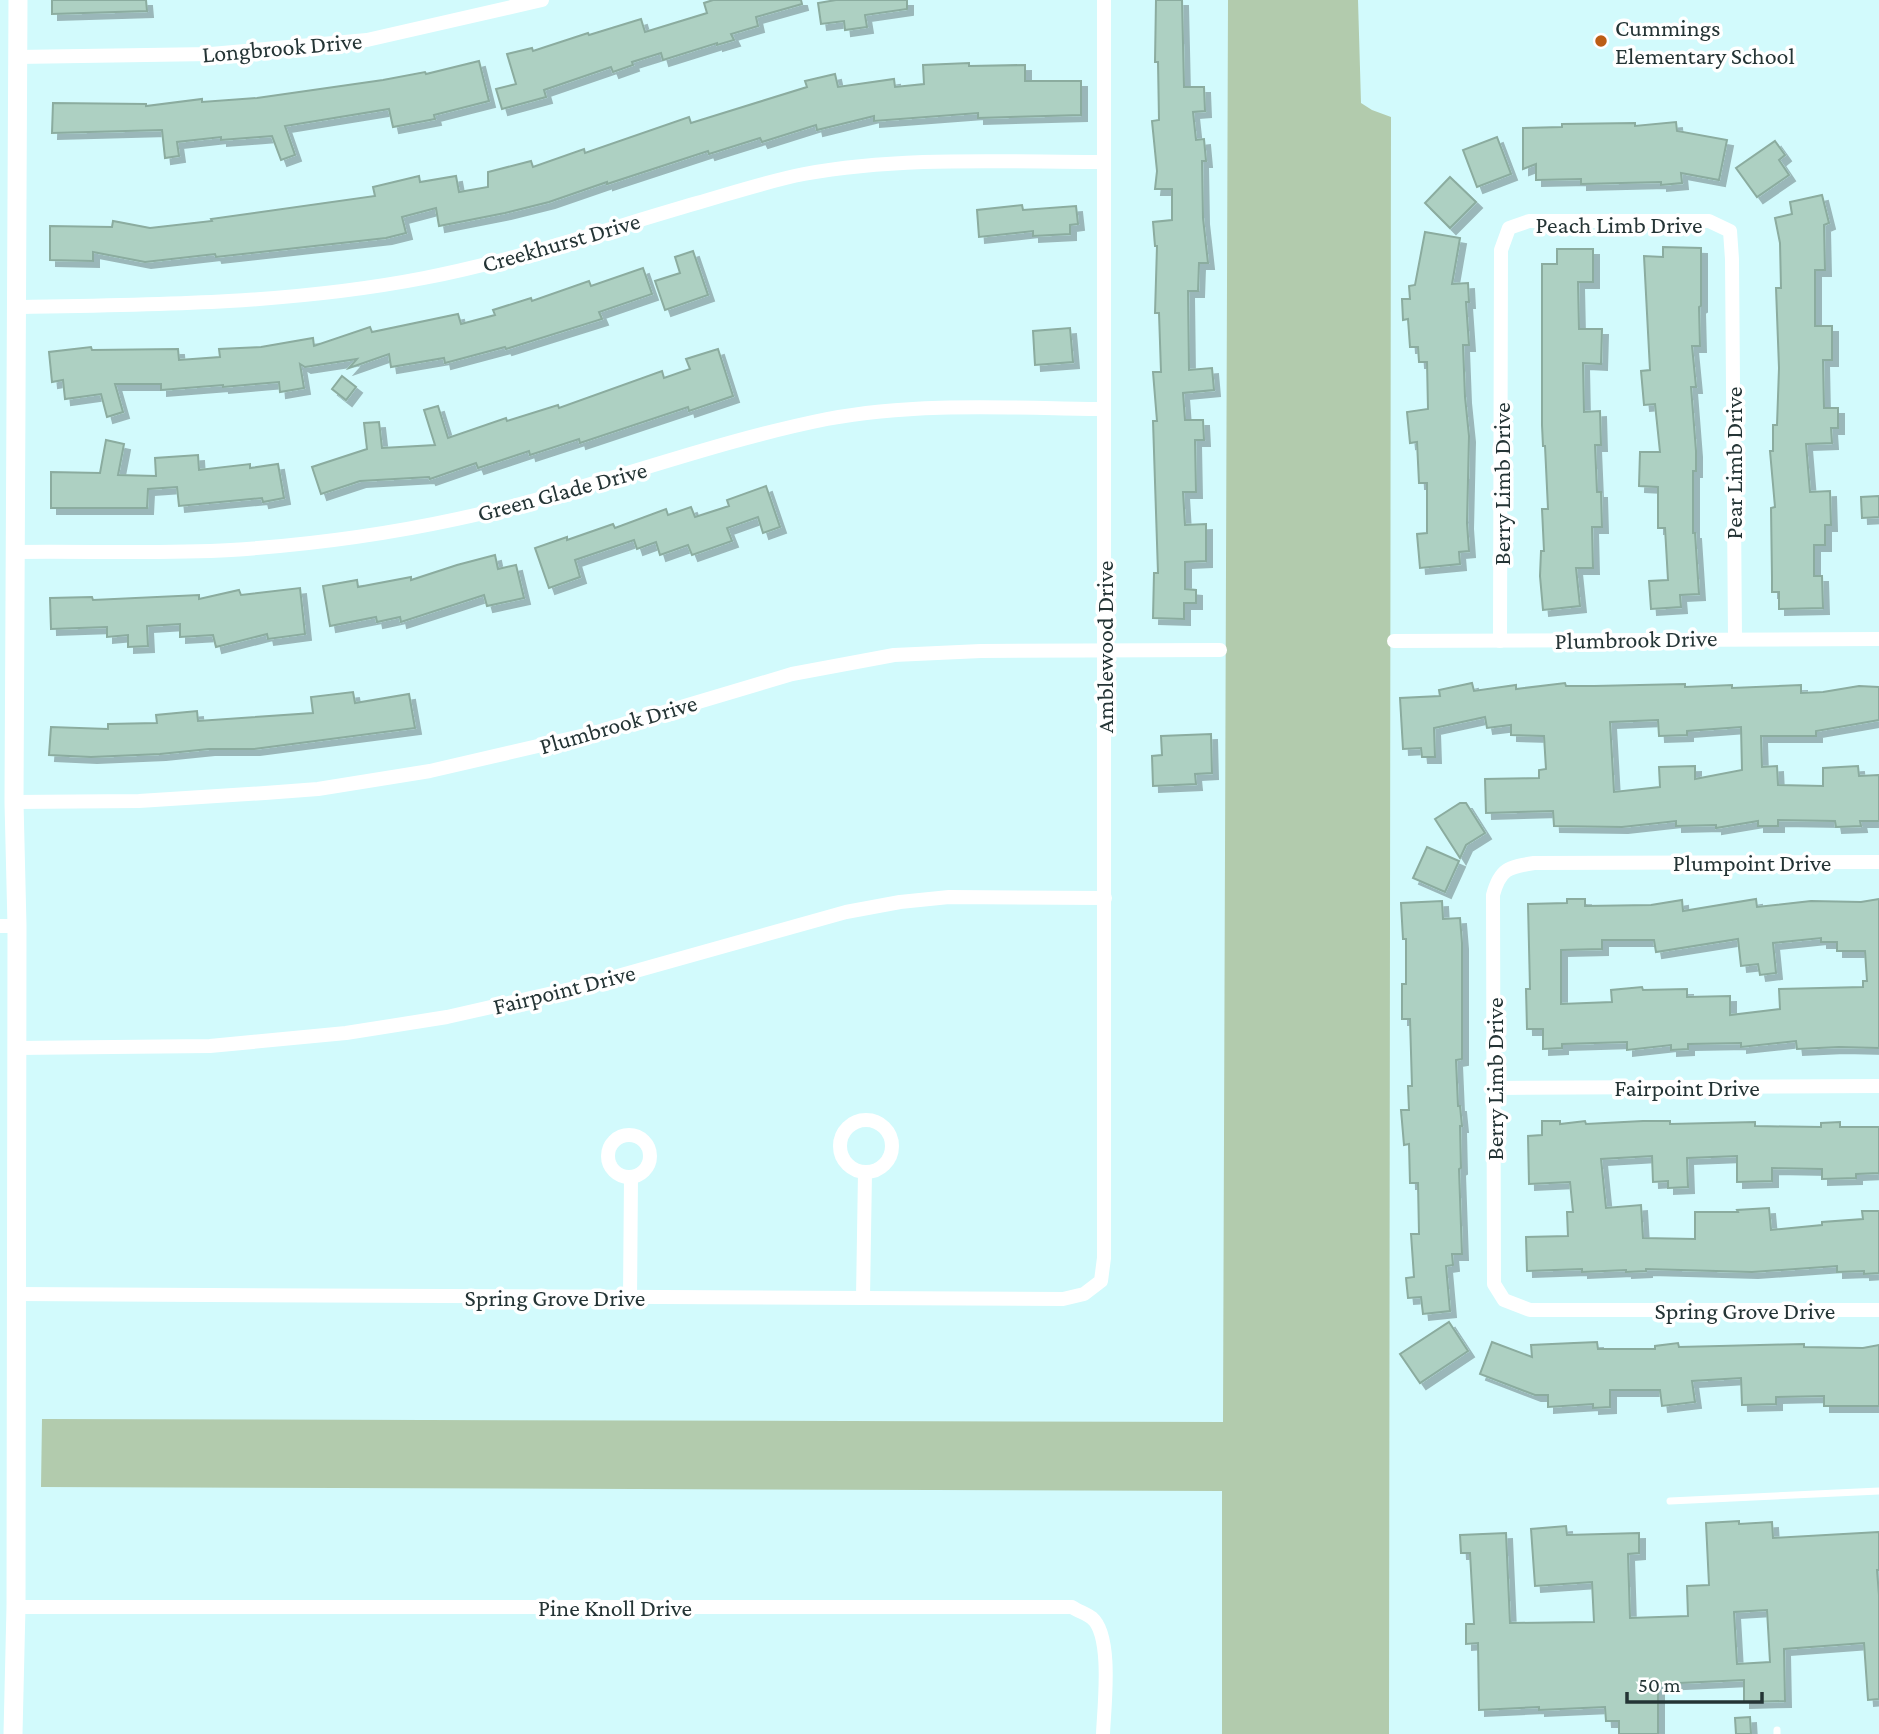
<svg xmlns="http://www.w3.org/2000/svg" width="1879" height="1734" viewBox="0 0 1879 1734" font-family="'Crimson Pro',serif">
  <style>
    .green { fill: #b2cbad }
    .building { fill: #add0c2; stroke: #8bac9f; stroke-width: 2; fill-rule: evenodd; filter: url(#shadow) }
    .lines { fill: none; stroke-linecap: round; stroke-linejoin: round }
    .service { stroke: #fff; stroke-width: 7 }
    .minor { stroke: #fff; stroke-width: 14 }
    .tertiary { stroke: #fff; stroke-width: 19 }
    .poi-dot { fill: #bc5d15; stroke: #fff; stroke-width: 2.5 }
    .labels { text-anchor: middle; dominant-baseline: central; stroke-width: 7; stroke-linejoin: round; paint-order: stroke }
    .poi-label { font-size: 24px; fill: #243435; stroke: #fff; text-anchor: start }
    .street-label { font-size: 24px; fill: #243435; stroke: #fff }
  </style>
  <defs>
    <filter id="shadow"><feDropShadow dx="6" dy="6" stdDeviation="0" flood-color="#0004"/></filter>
  </defs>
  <rect width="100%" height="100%" fill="#d2fafc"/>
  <polygon class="green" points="1228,0 1358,0 1361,103 1372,110 1391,117 1389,1734 1222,1734 1222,1491 41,1487 42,1419 1223,1422"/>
  <g class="building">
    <polygon points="52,0 146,0 147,11 52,14"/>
    <polygon points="713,0 801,0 802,4 756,17 758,26 731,34 734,40 717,45 717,43 663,60 661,53 632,62 633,65 613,72 611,67 544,90 546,97 502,109 496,89 516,84 507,54 532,48 533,51 588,33 589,35 641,19 645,32 707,13 704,3"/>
    <polygon points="836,0 907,0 907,9 865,15 867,27 845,30 844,21 821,24 818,3"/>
    <polygon points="1156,0 1182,0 1184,87 1204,87 1205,111 1193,112 1196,140 1204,139 1206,161 1202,161 1203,218 1208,263 1199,263 1198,291 1188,291 1189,370 1212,368 1214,390 1183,393 1185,420 1203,420 1204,440 1195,440 1196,492 1183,492 1185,525 1206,524 1206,561 1185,562 1185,589 1196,590 1196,603 1184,603 1184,619 1153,618 1154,573 1158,573 1153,421 1157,421 1153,372 1161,372 1159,313 1155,313 1157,246 1155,246 1153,222 1172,220 1172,189 1155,189 1157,171 1152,121 1159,120 1158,62 1155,62"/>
    <polygon points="479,61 489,101 434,115 435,119 393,127 389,109 285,126 295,155 281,160 272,136 221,140 221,137 177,142 179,156 165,158 162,130 52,133 53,103 146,104 146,106 202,99 202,102 257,98 383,80 425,72 426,74"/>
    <polygon points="969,63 969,66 1025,65 1025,81 1081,81 1081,115 978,118 978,113 874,121 874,116 817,130 816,125 762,142 760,138 709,154 708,151 607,184 607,182 549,202 505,213 439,226 436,208 402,217 406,233 386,238 216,257 215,254 145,262 93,252 93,261 50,260 50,226 112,227 113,221 150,228 212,221 211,219 375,196 373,187 419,176 420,182 456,176 459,192 488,187 488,172 531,161 533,167 584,149 585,153 689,117 691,123 807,87 805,81 835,74 838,87 894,79 895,87 924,84 923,65"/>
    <polygon points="1676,122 1677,131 1727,140 1719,180 1681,173 1682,183 1661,185 1661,182 1581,184 1581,179 1536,180 1536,164 1523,169 1523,128 1562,127 1562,124 1635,123 1635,126"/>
    <polygon points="1497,137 1511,174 1477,187 1463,150"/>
    <polygon points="1775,141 1785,155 1779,160 1789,175 1757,197 1736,168"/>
    <polygon points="1450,177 1476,202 1450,228 1425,203"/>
    <polygon points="1822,195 1829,223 1824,225 1825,270 1815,270 1815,326 1832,326 1832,360 1823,360 1824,408 1838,408 1838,428 1831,428 1832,443 1806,444 1810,492 1830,491 1831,525 1825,525 1825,545 1814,545 1814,576 1822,576 1823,608 1779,609 1779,592 1772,592 1772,577 1771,508 1775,507 1770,451 1773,451 1773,425 1777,425 1779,368 1776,288 1781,288 1780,243 1775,218 1792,214 1790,202"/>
    <polygon points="1022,205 1023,210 1076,206 1078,224 1070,225 1070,234 1033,236 1033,231 979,237 977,210"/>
    <polygon points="1425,232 1460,238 1452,284 1468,283 1469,302 1466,302 1469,345 1463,345 1465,397 1469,436 1467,523 1469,551 1459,552 1460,564 1420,568 1417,534 1427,533 1427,483 1419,483 1417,442 1410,443 1407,412 1428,409 1427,362 1419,362 1418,347 1410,347 1408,319 1403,320 1402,299 1410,299 1409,286 1415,285"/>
    <polygon points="1663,247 1701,248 1701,306 1699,307 1700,346 1692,346 1696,387 1691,387 1696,451 1696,471 1693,471 1693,533 1695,533 1699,594 1680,595 1681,607 1651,609 1649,581 1668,580 1665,528 1658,528 1658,487 1639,486 1640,452 1660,452 1655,404 1644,405 1641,371 1650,370 1644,256 1663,257"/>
    <polygon points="1557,249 1593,249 1593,282 1578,282 1579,329 1602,329 1601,364 1583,363 1584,412 1600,411 1601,445 1595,445 1597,492 1601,492 1602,527 1592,527 1593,568 1576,568 1580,606 1543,610 1540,576 1541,551 1544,551 1542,509 1548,509 1545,446 1543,446 1542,425 1542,264 1557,264"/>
    <polygon points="693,251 708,295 665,310 655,281 680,273 675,257"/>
    <polygon points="643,268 652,294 599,312 602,319 506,349 505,347 445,363 444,358 391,367 389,354 349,368 357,359 305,367 300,364 304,388 280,392 279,382 223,387 223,385 161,390 161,384 115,384 123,412 107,417 101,394 65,399 63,380 52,382 49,352 91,347 92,350 178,349 179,360 220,357 219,349 261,347 313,338 314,346 370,327 372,332 458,314 461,324 495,315 493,310 531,298 532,301 589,281 591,286"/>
    <polygon points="1070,328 1073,362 1035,365 1033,331"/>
    <polygon points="718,349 733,396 689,411 688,407 580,443 579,439 530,455 529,451 478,468 476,463 430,479 429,477 360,481 321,494 312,467 367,449 364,423 379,422 382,448 435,445 424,410 438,406 448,438 506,418 507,421 558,405 559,408 662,371 664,378 690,369 686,359"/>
    <polygon points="342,376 356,387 346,400 332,389"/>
    <polygon points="106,440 124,444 118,475 156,476 155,458 198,455 199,470 250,464 250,468 278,464 284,498 263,502 262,498 179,506 177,487 148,489 147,508 51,508 51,472 100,473"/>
    <polygon points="766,486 780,527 763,533 758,517 727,528 732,541 692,555 688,545 660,555 656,542 637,549 634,540 575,560 580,577 549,588 535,548 567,537 567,540 613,524 615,528 666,509 668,515 691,507 695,517 729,506 727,500"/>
    <polygon points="1879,496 1879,517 1862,518 1861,497"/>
    <polygon points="495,555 498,569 516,565 524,598 487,606 484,595 401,622 400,617 377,622 376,617 330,626 323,586 357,580 358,587 411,577 411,580 457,565"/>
    <polygon points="300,588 305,634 268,639 267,634 216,647 213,635 180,637 180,624 147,626 148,646 128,647 128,635 107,637 107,627 51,629 50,598 92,597 93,600 199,595 199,599 239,590 241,595"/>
    <path d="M1472,683l2,8 42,-6v4l49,-6 1,3h28l91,-2v3l47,-2v3l69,-3v8l22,-1 36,-6 20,1v33l-63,11v5h-55l1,31 15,-1 1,19 45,1v-18l35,-2 1,10 20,-1v46h-19l1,5 -25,1 -1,-6 -57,-1v6h-20v-5l-42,7v-3l-40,1v-5l-54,6 -68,-1 -1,-15 -67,2 -1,-34 54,-1v-8l7,-1 -2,-33 -33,-1v-10l-24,3 -2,-11 -51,11 1,29h-13l-1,-9 -18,1 -3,-51 40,-2 -1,-6zM1658,720l1,16 28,-1v-4l54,-4 1,43 -47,9v-13l-36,1 1,20 -46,5 -4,-70z"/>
    <polygon points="353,692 355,703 409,694 415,728 254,749 209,749 160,754 91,757 49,755 51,727 108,729 108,724 157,723 156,715 197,711 198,721 313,713 311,697"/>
    <polygon points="1211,734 1212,773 1195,774 1196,784 1153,786 1152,756 1162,755 1161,736"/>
    <polygon points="1460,803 1466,803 1485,833 1466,845 1460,858 1435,819"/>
    <polygon points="1427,847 1459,861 1445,892 1413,878"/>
    <path d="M1567,899h18v7l66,-1 31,-5 1,11 73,-12 1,8 54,-6 50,1 18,-3v149l-40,-1 -42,2 -1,-8 -55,6v-4l-53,1v5l-17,1v-5l-44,5v-8l-65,2v4l-19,1v-20h-16l-1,-40h4l-2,-85 39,-1zM1821,938v4h16v9h28l2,30h-4v6l-84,2 1,20 -50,6v-19l-43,1v-8l-44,1 -1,-3 -31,3 1,12 -51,2v-54l41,-1v-9h52l2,12 82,-13 3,27 17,-2 2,11 16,-2 -3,-30z"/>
    <polygon points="1442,901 1443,919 1460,918 1462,943 1462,1059 1456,1060 1458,1106 1460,1106 1462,1126 1460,1126 1461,1168 1459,1169 1462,1254 1452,1254 1453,1265 1446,1266 1450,1311 1423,1314 1421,1297 1408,1298 1406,1278 1414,1277 1411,1234 1419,1234 1418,1183 1410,1183 1409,1144 1404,1145 1401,1110 1409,1110 1408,1086 1412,1086 1410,1019 1402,1019 1402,984 1406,984 1406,939 1403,939 1401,903"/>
    <polygon points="1542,1121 1560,1121 1560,1124 1585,1121 1586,1124 1643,1121 1670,1121 1670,1124 1755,1122 1755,1126 1821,1127 1821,1123 1840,1122 1840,1127 1879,1127 1879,1173 1856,1174 1856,1178 1822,1179 1822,1169 1772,1168 1772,1181 1737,1182 1737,1156 1687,1158 1688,1187 1668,1188 1668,1181 1653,1182 1652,1156 1601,1159 1606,1208 1641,1205 1643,1238 1695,1239 1695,1212 1738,1212 1737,1210 1769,1208 1771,1230 1822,1225 1822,1222 1863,1219 1862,1211 1879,1211 1879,1273 1864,1274 1864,1271 1837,1272 1837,1266 1752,1272 1646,1269 1646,1271 1626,1272 1626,1270 1582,1272 1582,1269 1527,1271 1526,1237 1568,1236 1567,1212 1573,1212 1570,1182 1529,1184 1528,1136 1542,1135"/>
    <polygon points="1449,1322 1468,1351 1420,1383 1400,1354"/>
    <polygon points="1492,1342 1532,1357 1531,1345 1574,1343 1597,1342 1598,1349 1655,1349 1655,1346 1678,1343 1679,1347 1804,1344 1804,1347 1863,1348 1879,1345 1879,1406 1824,1406 1824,1396 1776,1397 1776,1404 1742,1405 1741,1378 1692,1381 1695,1402 1662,1406 1660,1390 1610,1390 1610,1407 1593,1408 1593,1404 1548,1407 1548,1395 1535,1395 1480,1374"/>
    <path d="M1739,1521v3l33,-2 1,16 106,-6v38h-2l2,25v104l-11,1 -4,-57 -80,6 1,52 -41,1v-22l-86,4v50h-39v-13h-13l-1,-14 -66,3v-3l-60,3 -1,-67 -12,1v-20h8l-4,-71h-9l-1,-18 46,-2 4,90 84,-1 -2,-40 -57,4 -4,-57 35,-3 1,9 72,-2v20l-11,1 2,64 58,-2 -1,-30 22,-1 -3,-62zM1767,1610l3,52 -33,2 -3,-52z"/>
    <polygon points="1750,1717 1751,1734 1736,1734 1735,1718"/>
  </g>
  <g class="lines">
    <g class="service">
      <polyline points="1670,1501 1879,1491"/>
      <polyline points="1777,1734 1777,1730"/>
    </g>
    <g class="minor">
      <polyline points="17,57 211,54 367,40 542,0"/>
      <path d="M16,307c136,-2 274,-3 408,-29 93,-18 183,-49 273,-75 35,-10 71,-22 107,-29 99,-18 199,-12 299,-12"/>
      <path d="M15,552c72,-1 145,2 216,-2 76,-5 152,-15 226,-31 125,-26 245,-75 370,-100 91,-17 185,-11 277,-10"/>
      <polyline points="1394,641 1879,639"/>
      <polyline points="1500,641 1501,250 1509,228 1529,221 1709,221 1730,231 1732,259 1735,638"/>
      <polyline points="14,802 139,801 265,793 318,789 430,771 594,733 792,674 894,655 981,651 1220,650"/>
      <path d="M1879,862l-345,1c-26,4 -34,6 -41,32l1,389 10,16 26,10h349"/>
      <polyline points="0,926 17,926"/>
      <polyline points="16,1048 210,1046 346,1033 447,1017 575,988 846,912 900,902 949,897 1105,898"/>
      <polyline points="1495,1088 1879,1086"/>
      <circle cx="866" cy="1146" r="26"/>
      <circle cx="629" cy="1156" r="21"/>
      <polyline points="16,1294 1063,1299 1084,1294 1101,1281 1104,1258 1104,0"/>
      <polyline points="630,1298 631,1177"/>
      <polyline points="863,1298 865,1172"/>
      <path d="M16,1607h1056c6,4 15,7 20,11 21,18 12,90 11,116"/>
    </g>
    <polyline class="tertiary" points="13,1734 16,1607 17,926 14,802 18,0"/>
  </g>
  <circle class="poi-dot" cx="1601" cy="41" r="7"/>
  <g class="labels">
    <g class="poi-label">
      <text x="1615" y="27">Cummings<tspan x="1615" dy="28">Elementary School</tspan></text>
    </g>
    <g class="street-label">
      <text transform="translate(282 47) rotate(-5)">Longbrook Drive</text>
      <text x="1619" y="224">Peach Limb Drive</text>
      <text transform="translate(561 242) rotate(-16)">Creekhurst Drive</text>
      <text transform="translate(1733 463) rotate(-90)">Pear Limb Drive</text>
      <text transform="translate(1501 484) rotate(-90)">Berry Limb Drive</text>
      <text transform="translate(562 491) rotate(-15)">Green Glade Drive</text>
      <text transform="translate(1636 639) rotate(-1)">Plumbrook Drive</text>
      <text transform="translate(1104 647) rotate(-90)">Amblewood Drive</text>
      <text transform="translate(618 724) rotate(-16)">Plumbrook Drive</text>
      <text x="1752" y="862">Plumpoint Drive</text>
      <text transform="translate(564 989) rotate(-14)">Fairpoint Drive</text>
      <text transform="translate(1494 1079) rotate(-90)">Berry Limb Drive</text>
      <text x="1687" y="1087">Fairpoint Drive</text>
      <text x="555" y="1297">Spring Grove Drive</text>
      <text x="1745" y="1310">Spring Grove Drive</text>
      <text x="615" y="1607">Pine Knoll Drive</text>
    </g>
  </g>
  <path d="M1627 1692v10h135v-10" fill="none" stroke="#243435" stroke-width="3.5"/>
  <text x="1638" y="1692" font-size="21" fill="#243435" stroke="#ffffff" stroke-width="5" paint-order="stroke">50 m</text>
</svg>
